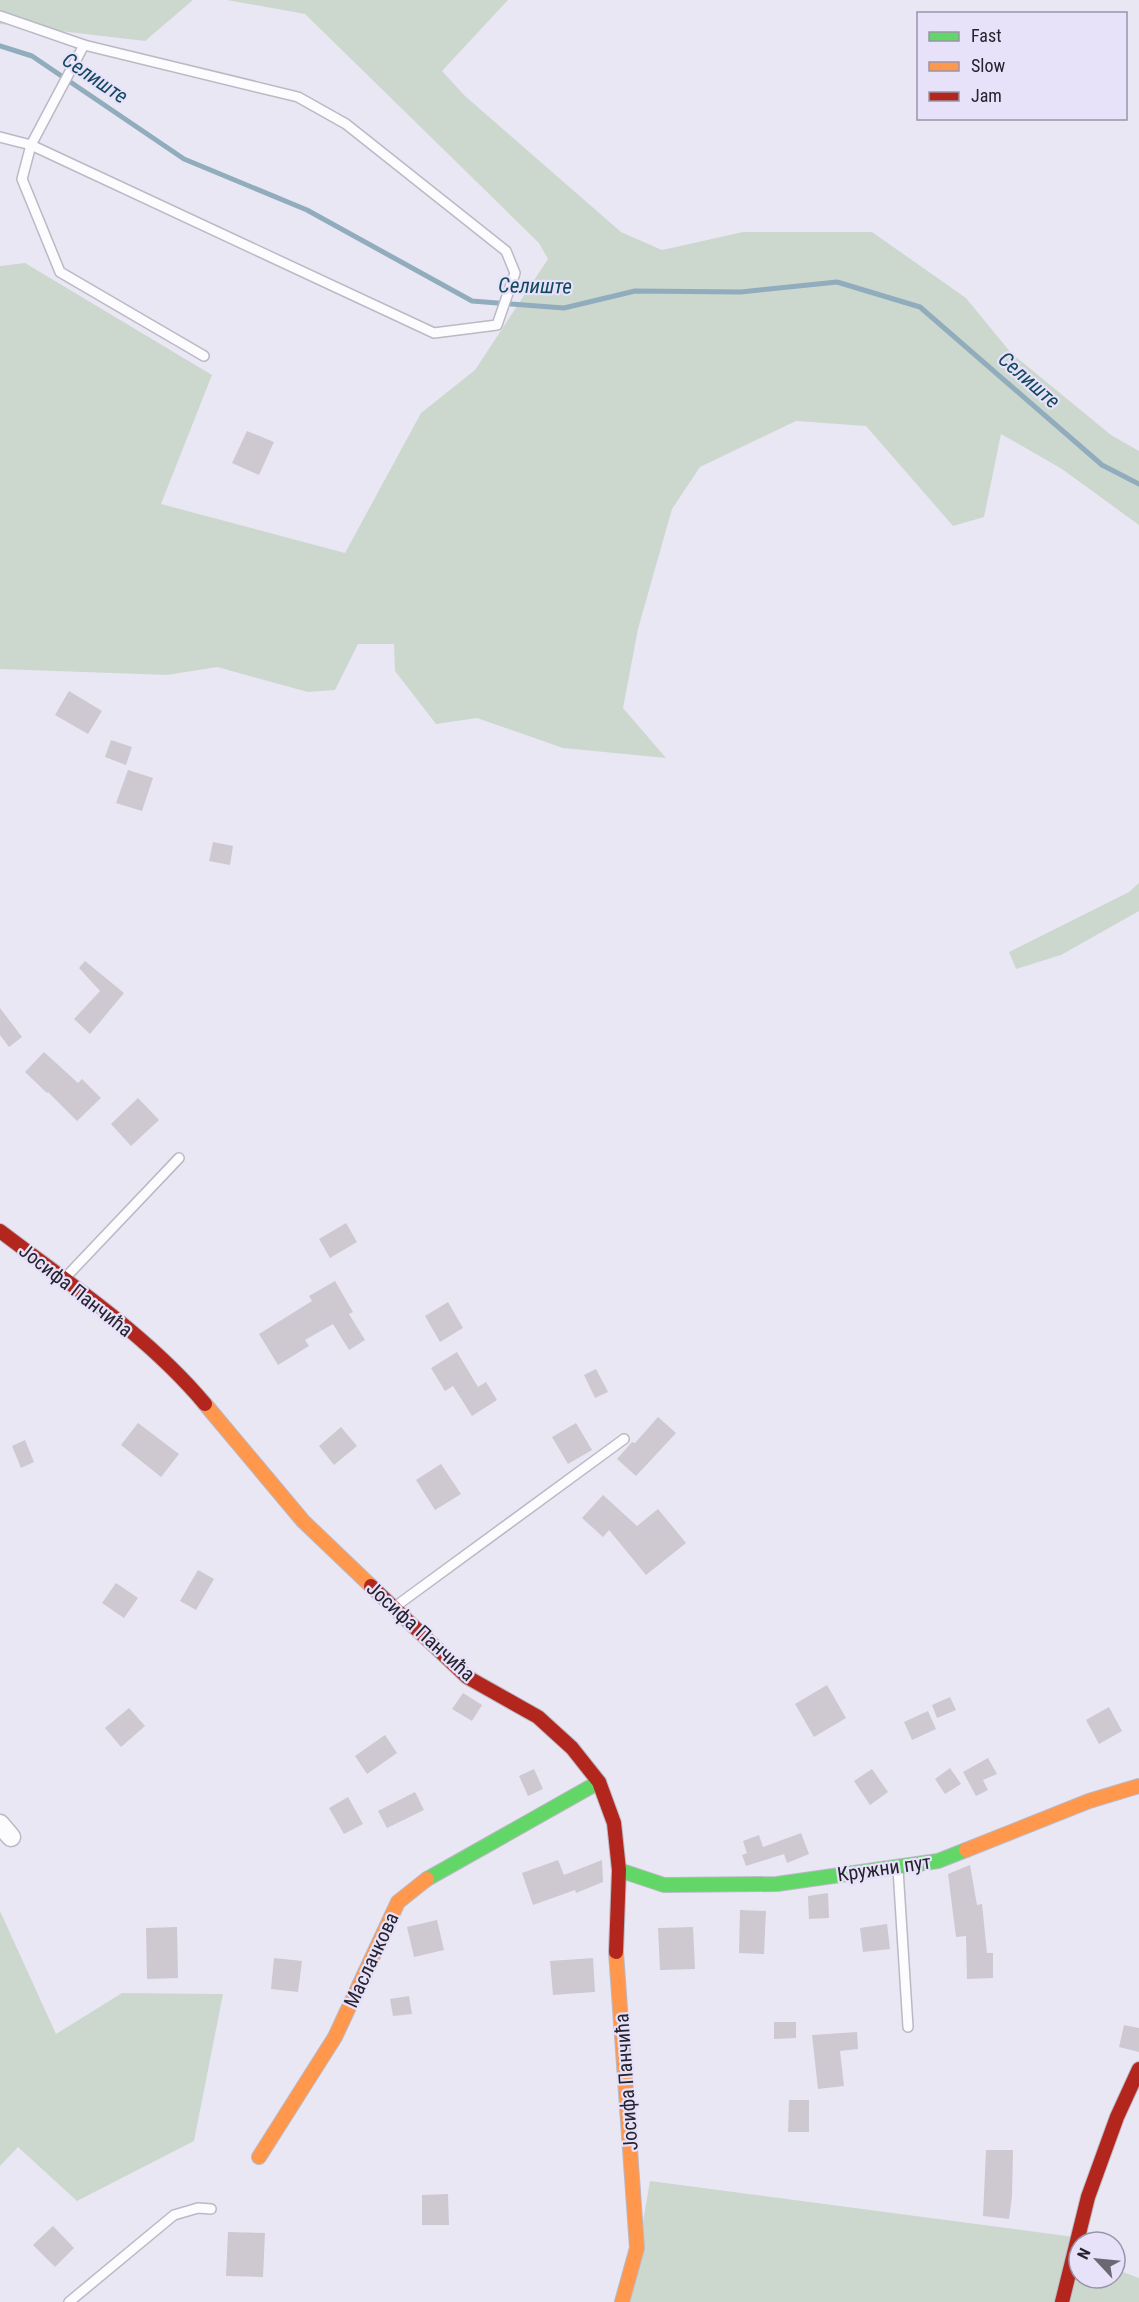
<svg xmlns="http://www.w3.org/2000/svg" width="1139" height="2302" viewBox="0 0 1139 2302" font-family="'Roboto Condensed',sans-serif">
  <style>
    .green { fill: #ccd8ce }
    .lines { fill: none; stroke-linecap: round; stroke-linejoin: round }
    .stream { stroke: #91acbc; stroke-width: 5 }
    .building { fill: #cec8d0 }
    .lane-casing { stroke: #bbb9c4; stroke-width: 12 }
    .street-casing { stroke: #bbb9c4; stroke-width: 21 }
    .fast-casing { stroke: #bbb9c4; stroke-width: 16 }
    .slow-casing { stroke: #bbb9c4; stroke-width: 16 }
    .jam-casing { stroke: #bbb9c4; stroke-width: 16 }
    .lane { stroke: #fcfbfd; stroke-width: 9 }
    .street { stroke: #fcfbfd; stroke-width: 18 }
    .fast { stroke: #63d668; stroke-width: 14 }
    .slow { stroke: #ff974d; stroke-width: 14 }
    .jam { stroke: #b3261e; stroke-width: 14 }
    .labels { text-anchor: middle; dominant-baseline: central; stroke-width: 4.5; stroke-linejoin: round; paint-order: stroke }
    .street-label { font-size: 20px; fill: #25232d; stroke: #e7e1fa }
    .water-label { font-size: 21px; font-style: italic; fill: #13495d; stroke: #e7e1fa }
  </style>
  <rect width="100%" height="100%" fill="#eae7f4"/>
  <g class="green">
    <polygon points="0,0 193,0 145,41 0,24"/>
    <polygon points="227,0 508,0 442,71 465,96 621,232 662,250 743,232 872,232 966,298 1011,353 1111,435 1139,451 1139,525 1062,469 1001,434 984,517 953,526 866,426 796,421 700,467 672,509 638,629 623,708 666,758 563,748 477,718 436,724 395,671 394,644 358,644 335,690 308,692 217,667 167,675 0,669 0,266 25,263 212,375 161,504 345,553 421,413 475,370 548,259 539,243 305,14"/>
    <polygon points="1139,883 1139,911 1061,955 1016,969 1009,952 1129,892"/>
    <polygon points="0,1911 56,2034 122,1993 223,1994 194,2141 77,2201 18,2147 0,2166"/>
    <polygon points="650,2181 1089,2239 1079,2278 1115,2278 1115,2269 1139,2278 1139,2302 629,2302"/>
  </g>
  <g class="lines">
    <polyline class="stream" points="0,46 32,56 184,159 307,210 472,301 564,308 635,291 741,292 837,282 920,307 1102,465 1139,484"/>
  </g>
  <g class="building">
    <polygon points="247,431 274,442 259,475 232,463"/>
    <polygon points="69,691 102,711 88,734 55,715"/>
    <polygon points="111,740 132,747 126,765 105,757"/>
    <polygon points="128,770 153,778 142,811 116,803"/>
    <polygon points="213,842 233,846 230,865 209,861"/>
    <polygon points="85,961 124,993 90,1034 74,1019 100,991 79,968"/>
    <polygon points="0,1008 22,1037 9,1047 0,1035"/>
    <polygon points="44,1052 78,1083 82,1079 101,1098 77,1121 48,1092 47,1093 25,1072"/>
    <polygon points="138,1098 159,1120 131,1146 111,1124"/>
    <polygon points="346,1223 357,1242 330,1258 319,1239"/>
    <polygon points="335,1281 353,1312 349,1314 365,1340 349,1350 333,1324 305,1340 309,1346 278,1365 259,1334 312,1301 309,1296"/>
    <polygon points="448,1302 463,1328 440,1342 425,1316"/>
    <polygon points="457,1352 478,1387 486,1382 497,1400 472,1416 453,1386 445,1391 431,1368"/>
    <polygon points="596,1369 608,1392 595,1398 584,1375"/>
    <polygon points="658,1417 676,1433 636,1476 617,1459 632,1442 635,1443"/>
    <polygon points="138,1423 179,1454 161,1477 121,1445"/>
    <polygon points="576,1423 592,1450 568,1464 552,1437"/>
    <polygon points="341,1427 357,1446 334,1465 319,1446"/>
    <polygon points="25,1440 34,1462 21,1468 12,1446"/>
    <polygon points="441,1464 461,1494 435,1510 416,1480"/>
    <polygon points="603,1495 637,1526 658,1509 686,1543 646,1575 609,1530 603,1537 582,1518"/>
    <polygon points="198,1570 214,1579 196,1610 180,1601"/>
    <polygon points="116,1583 138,1598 124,1618 102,1603"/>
    <polygon points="827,1685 846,1718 814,1737 795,1704"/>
    <polygon points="463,1693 482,1705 472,1721 452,1709"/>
    <polygon points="950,1697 956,1710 937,1718 932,1705"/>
    <polygon points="1109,1707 1122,1731 1099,1744 1086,1720"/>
    <polygon points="129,1708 145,1726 121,1747 105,1728"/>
    <polygon points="928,1711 936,1729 912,1740 904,1722"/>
    <polygon points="385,1735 397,1753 367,1774 355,1756"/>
    <polygon points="988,1758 997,1774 983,1780 988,1790 976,1796 963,1772"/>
    <polygon points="950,1768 961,1784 945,1794 935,1779"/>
    <polygon points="534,1769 543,1789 528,1796 519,1776"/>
    <polygon points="872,1769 888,1792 870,1805 854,1781"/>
    <polygon points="415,1792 424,1810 387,1828 378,1811"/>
    <polygon points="348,1797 363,1824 344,1834 329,1808"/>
    <polygon points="801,1833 809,1854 787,1863 784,1854 746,1866 742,1855 747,1853 743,1841 759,1835 763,1847"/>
    <polygon points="558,1860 564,1875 602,1860 603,1882 576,1893 575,1890 533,1905 522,1873"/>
    <polygon points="970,1865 977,1905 982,1904 987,1953 993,1953 993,1978 967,1979 966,1936 956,1937 948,1874"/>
    <polygon points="828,1893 829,1918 809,1919 808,1896"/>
    <polygon points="740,1910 766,1911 764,1954 739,1953"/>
    <polygon points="437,1920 444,1950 414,1957 407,1927"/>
    <polygon points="887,1924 890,1949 863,1952 860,1928"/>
    <polygon points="177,1927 178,1978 147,1979 146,1928"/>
    <polygon points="693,1927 695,1969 660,1970 658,1928"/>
    <polygon points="274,1958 302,1961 298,1992 271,1989"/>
    <polygon points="593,1958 595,1992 553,1995 550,1961"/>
    <polygon points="409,1996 412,2014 393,2016 390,1999"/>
    <polygon points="774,2022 796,2022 796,2038 774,2039"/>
    <polygon points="1124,2025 1139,2028 1139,2052 1119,2047"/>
    <polygon points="857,2032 858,2049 840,2051 844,2086 818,2089 812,2035"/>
    <polygon points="789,2100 809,2100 809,2132 788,2132"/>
    <polygon points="986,2150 1013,2150 1012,2196 1009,2219 983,2216"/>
    <polygon points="448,2194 449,2225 422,2225 422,2195"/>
    <polygon points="53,2226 74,2248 55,2267 33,2245"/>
    <polygon points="228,2232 265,2233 263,2277 226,2276"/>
  </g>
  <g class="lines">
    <defs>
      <g id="lane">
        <polyline points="0,16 84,45 298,97 346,124 506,251 515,273 497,325 434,333 31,145 0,137"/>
        <polyline points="84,45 31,145 22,179 60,272 204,356"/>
        <polyline points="65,1278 179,1158"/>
        <polyline points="396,1606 624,1439"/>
        <polyline points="898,1869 908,2027"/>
        <polyline points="69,2302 174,2215 198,2208 211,2209"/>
      </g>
      <polyline id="street" points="0,1824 11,1837"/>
      <g id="fast">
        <polyline points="619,1870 664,1885 777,1884 938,1861 966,1850"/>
        <polyline points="427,1879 599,1782"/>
      </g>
      <g id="slow">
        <polyline points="205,1404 303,1521 371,1586"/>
        <polyline points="966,1850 1089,1801 1139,1786"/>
        <polyline points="616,1952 637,2248 622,2302"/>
        <polyline points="259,2157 335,2037 398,1902 427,1879"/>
      </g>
      <g id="jam">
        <path d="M0,1231c71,54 148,105 205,173"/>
        <polyline points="371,1586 467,1677 538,1717 572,1748 599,1782 614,1823 619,1870 616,1952"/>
        <polyline points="1062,2302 1088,2197 1117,2117 1139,2069"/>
      </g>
    </defs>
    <use href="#lane" class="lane-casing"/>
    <use href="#street" class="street-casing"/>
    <use href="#fast" class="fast-casing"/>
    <use href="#slow" class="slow-casing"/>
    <use href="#jam" class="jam-casing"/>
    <use href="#lane" class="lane"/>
    <use href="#street" class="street"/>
    <use href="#fast" class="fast"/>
    <use href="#slow" class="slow"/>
    <use href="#jam" class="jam"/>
  </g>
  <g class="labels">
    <g class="street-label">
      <text transform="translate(76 1290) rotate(38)">Јосифа Панчића</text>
      <text transform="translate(421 1631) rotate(42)">Јосифа Панчића</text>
      <text transform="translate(884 1868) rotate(-8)">Кружни пут</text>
      <text transform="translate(371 1960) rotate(-65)">Маслачкова</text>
      <text transform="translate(626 2082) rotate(-94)">Јосифа Панчића</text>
    </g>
    <g class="water-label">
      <text transform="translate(95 78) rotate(34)">Селиште</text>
      <text transform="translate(535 286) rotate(1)">Селиште</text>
      <text transform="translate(1029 380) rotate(41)">Селиште</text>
    </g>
  </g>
  <rect x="917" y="12" width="210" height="108" fill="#e7e1fa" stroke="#9995a8" stroke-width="1.5"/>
  <rect x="929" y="32" width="30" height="9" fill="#63d668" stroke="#9995a8" stroke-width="1.5"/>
  <text x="971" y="42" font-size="18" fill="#25232d">Fast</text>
  <rect x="929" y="62" width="30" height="9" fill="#ff974d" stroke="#9995a8" stroke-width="1.5"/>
  <text x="971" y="72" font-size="18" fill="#25232d">Slow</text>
  <rect x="929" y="92" width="30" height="9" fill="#b3261e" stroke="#9995a8" stroke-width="1.5"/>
  <text x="971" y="102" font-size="18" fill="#25232d">Jam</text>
  <g transform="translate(1097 2260) rotate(296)"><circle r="28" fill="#e7e1fa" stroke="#9995a8" stroke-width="1.5"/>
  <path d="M0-4.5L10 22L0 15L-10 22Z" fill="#6a6873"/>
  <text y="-9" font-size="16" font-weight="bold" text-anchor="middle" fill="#25232d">N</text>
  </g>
</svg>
